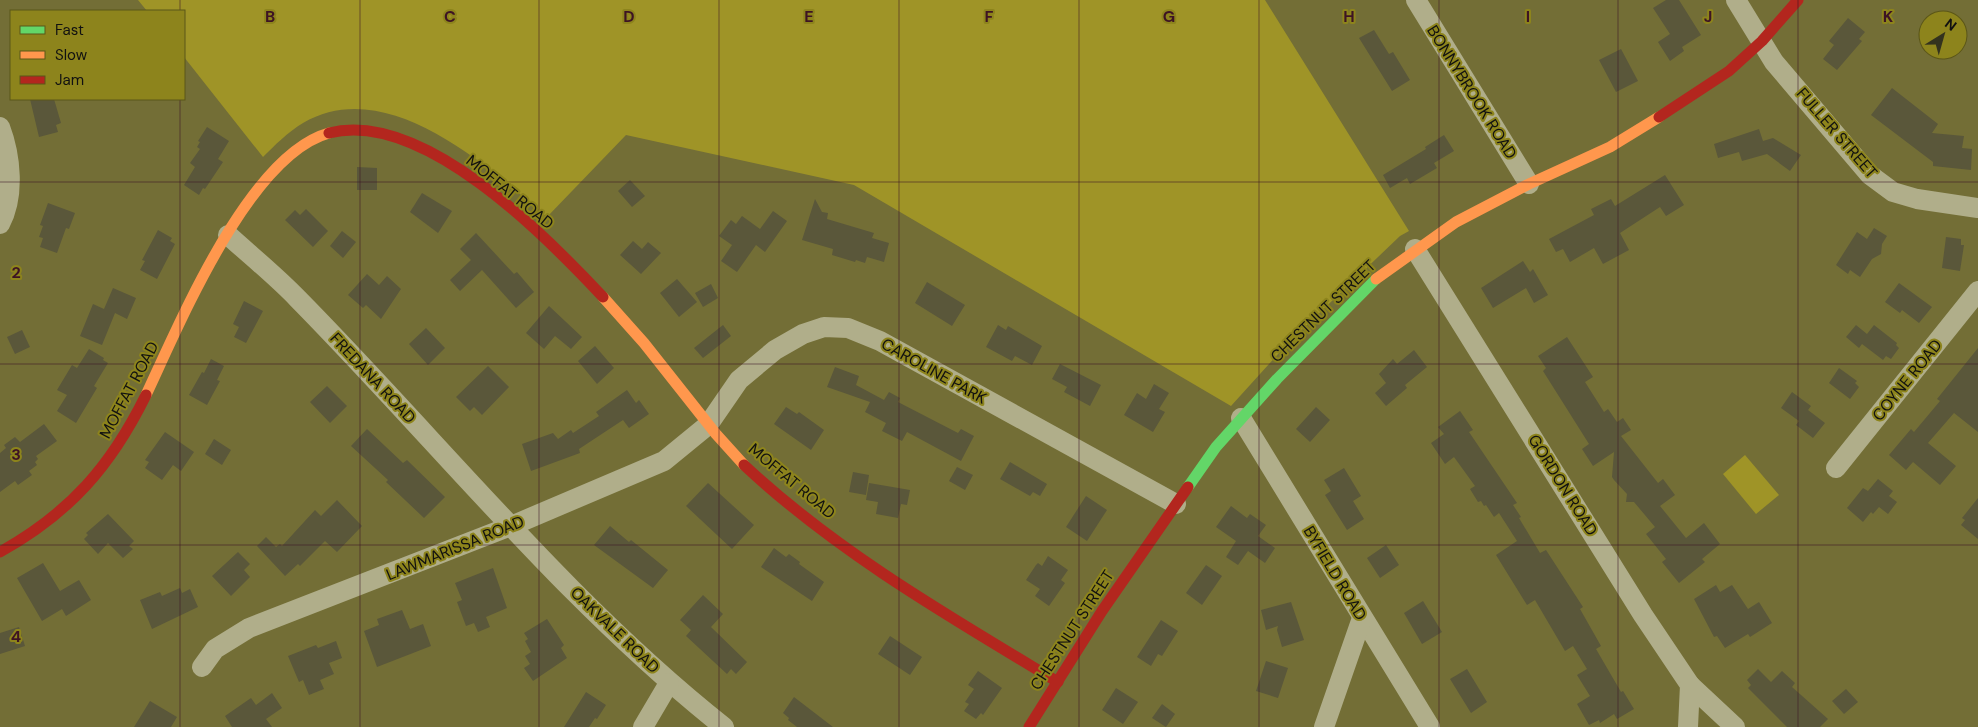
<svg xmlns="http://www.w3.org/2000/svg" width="1978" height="727" viewBox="0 0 1978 727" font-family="'DM Sans',sans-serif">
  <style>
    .green { fill: #9f9427 }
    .building { fill: #5a573a }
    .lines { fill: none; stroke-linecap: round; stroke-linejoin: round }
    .street { stroke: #b0ae8a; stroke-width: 20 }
    .fast { stroke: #63d668; stroke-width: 11 }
    .slow { stroke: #ff974d; stroke-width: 11 }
    .jam { stroke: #b3261e; stroke-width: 11 }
    .grid { fill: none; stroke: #3d1324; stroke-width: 1; stroke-opacity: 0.55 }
    .labels { text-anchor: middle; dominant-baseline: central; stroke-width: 4; stroke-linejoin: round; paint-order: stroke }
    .street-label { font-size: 16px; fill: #111; stroke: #8d841c }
    .grid-label { font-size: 16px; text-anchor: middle; font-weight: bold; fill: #3d1324; stroke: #8d841c; stroke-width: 4; stroke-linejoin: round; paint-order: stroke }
  </style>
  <rect width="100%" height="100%" fill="#736e36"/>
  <g class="green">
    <path d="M138,0h1127l144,231 -9,5 -112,107 -57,63 -377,-221 -228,-50 -79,82c-60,-51 -160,-143 -244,-94 -15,9 -28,22 -40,34l-79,-100v-46h-37z"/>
    <polygon points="1745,455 1779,495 1756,514 1723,474"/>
  </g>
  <g class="building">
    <polygon points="1666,0 1679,0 1701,35 1682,47 1684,51 1670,61 1658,42 1670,34 1653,8"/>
    <polygon points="1848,18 1865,32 1859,39 1862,41 1837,70 1823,59 1834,45 1829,41"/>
    <polygon points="1374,30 1389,54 1393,52 1410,80 1392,91 1359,38"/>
    <polygon points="1621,49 1638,81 1616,92 1599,60"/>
    <polygon points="1892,88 1938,124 1932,133 1964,136 1962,148 1972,149 1971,170 1933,166 1933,162 1871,115"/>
    <polygon points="30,99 54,99 61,123 56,125 58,132 39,137"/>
    <polygon points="207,127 229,141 218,159 223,162 205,189 203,188 199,195 184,185 195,167 190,163 200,149 197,147 200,142 198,141"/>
    <polygon points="1759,129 1763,141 1773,138 1801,155 1790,171 1767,154 1742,161 1739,152 1718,158 1714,144"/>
    <polygon points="1444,135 1454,151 1434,163 1437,168 1410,184 1407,178 1390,188 1383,175 1426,149 1425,147"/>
    <polygon points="357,167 377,168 377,190 357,190"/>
    <polygon points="1665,175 1684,205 1666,216 1660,207 1620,233 1629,250 1603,264 1594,248 1570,262 1563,249 1556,252 1549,239 1594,215 1591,209 1611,199 1615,206"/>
    <polygon points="630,180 645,196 632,207 618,191"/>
    <polygon points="422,193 452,211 438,233 410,212"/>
    <polygon points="815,199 822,212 828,213 827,219 874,233 872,238 889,243 884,262 867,257 865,263 856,260 855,262 832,255 833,249 802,240"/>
    <polygon points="48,203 75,213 69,229 66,228 57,253 40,247 43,238 39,237 43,226 40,225"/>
    <polygon points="306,209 328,231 313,247 285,220 295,210 300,215"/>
    <polygon points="773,211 787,221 765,252 756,245 737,272 721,261 732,245 719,236 731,220 736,224 742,216 760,229"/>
    <polygon points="1874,228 1887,236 1882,244 1881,254 1872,259 1860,277 1850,270 1848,274 1836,265 1857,232 1867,239"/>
    <polygon points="158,230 172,238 170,241 175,244 157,279 140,270 145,261 142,260"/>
    <polygon points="342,231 356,242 343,258 330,246"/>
    <polygon points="476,233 514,274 517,272 534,292 516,308 482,270 460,291 450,280 471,260 460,249"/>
    <polygon points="1946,237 1961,239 1961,245 1964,245 1960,271 1942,268"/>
    <polygon points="633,241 642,249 648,242 661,253 641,274 620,255"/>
    <polygon points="1523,261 1530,272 1533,269 1548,295 1534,303 1526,288 1493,308 1481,288"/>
    <polygon points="367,274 379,285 387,276 401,289 381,319 366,305 363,308 348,295"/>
    <polygon points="677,279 697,302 679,317 660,293"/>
    <polygon points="927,282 965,305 952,326 915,303"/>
    <polygon points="1899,283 1932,307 1919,323 1902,310 1900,313 1885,302"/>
    <polygon points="711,284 718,298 703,307 695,293"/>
    <polygon points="113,288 136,298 127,319 115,313 102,345 80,336 93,304 104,309"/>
    <polygon points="244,301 263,311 246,343 234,337 239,327 233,324"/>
    <polygon points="549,306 582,337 571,349 555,336 544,349 526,333"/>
    <polygon points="723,325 731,336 703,358 694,348"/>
    <polygon points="998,325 1006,330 1008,326 1042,346 1032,365 1015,356 1012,361 986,347"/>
    <polygon points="1856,325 1867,334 1874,325 1897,343 1896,345 1899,348 1891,359 1886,356 1883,360 1862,344 1859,348 1846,337"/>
    <polygon points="426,328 445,348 428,365 409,344"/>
    <polygon points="22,330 30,347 15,354 7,337"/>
    <polygon points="1567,337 1593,377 1585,382 1604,412 1608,409 1617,422 1623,418 1631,430 1621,436 1658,483 1663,479 1675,495 1660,506 1686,538 1704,523 1720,544 1702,559 1705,562 1679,583 1662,562 1666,559 1646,534 1655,527 1634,502 1626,502 1627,494 1614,480 1612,477 1614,452 1593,466 1582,449 1589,444 1543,371 1546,368 1538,356"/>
    <polygon points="595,346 614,368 597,384 578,361"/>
    <polygon points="1978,348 1978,432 1954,413 1928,443 1956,466 1940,485 1913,462 1906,470 1889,455 1911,429 1914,432 1940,401 1937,399"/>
    <polygon points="89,349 104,358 103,360 108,363 94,386 97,388 76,423 57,411 67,395 57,390 72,365 77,368"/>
    <polygon points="1414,350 1427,367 1405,385 1407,388 1386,406 1375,393 1386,383 1379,374 1393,359 1397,364"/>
    <polygon points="211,359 224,366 217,380 220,381 207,405 189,395 202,372 204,373"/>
    <polygon points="1060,364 1101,385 1090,406 1064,392 1067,387 1052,379"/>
    <polygon points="488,366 509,387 482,415 474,407 470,411 456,397"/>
    <polygon points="835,367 859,376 856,385 884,400 889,392 900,398 898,402 958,433 961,429 974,436 961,461 907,432 902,441 882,431 886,423 865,412 870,402 827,387"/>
    <polygon points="1839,368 1857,381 1855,383 1859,387 1850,399 1829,383"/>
    <polygon points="1154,384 1169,393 1159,409 1165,412 1153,432 1124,415 1137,393 1146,399"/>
    <polygon points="327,386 347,406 330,423 310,402"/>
    <polygon points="627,390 636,403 639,400 649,414 629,428 623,420 579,449 580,453 531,471 522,444 553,433 558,439 571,430 573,433 599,416 596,412"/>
    <polygon points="1792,392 1811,406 1808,410 1825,423 1813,438 1796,425 1799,421 1781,408"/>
    <polygon points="786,407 797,414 799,412 824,430 811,450 774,424"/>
    <polygon points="1316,407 1330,420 1310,442 1296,429"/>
    <polygon points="1460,411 1473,430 1469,432 1517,503 1513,505 1521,517 1519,518 1540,553 1546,550 1583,607 1580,609 1601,646 1596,649 1621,692 1623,691 1634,709 1617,719 1614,714 1600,723 1599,720 1589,725 1577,704 1590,696 1577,675 1587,669 1573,646 1565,651 1535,600 1527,605 1496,555 1517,541 1499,513 1494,517 1486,505 1484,506 1481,501 1478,502 1470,489 1475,486 1454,457 1445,464 1431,443 1444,434 1438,427"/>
    <polygon points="44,424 57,441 36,456 38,459 35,462 37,465 29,471 32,475 18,485 15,481 0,492 0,453 6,448 4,445 15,437 20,442"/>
    <polygon points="367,429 403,463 407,460 445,497 424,518 386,482 388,480 351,446"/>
    <polygon points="165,432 194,452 181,471 173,465 162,480 145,468 149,462 145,460"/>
    <polygon points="214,439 231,450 222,465 205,454"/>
    <polygon points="1010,462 1047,484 1040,496 1033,492 1030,496 1000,479"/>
    <polygon points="957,467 973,475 965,490 949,481"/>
    <polygon points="1344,468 1361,496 1353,501 1364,519 1347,530 1325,495 1331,491 1324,480"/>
    <polygon points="853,472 869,475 866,495 849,492"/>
    <polygon points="1878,479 1893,491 1889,496 1897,502 1888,514 1879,507 1873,514 1871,512 1863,522 1847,508 1863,488 1868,491"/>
    <polygon points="708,483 754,525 732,549 686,506"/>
    <polygon points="869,483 910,490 907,505 901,504 898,518 876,514 878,502 866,500"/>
    <polygon points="1086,496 1107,510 1087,541 1066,527"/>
    <polygon points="1978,498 1978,539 1961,525 1965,520 1962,518"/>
    <polygon points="337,500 362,526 337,552 325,541 300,566 298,564 285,576 257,546 266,537 276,547 280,544 282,546 315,510 321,516"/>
    <polygon points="1231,506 1247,518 1250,514 1266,525 1258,536 1275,548 1265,563 1248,551 1238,565 1226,557 1236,541 1216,527"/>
    <polygon points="108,514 134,541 129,546 133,549 123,558 108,543 98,554 84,539 88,535 86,533"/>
    <polygon points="610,526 629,542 631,540 668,570 653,588 594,545"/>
    <polygon points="1386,545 1399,565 1380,578 1367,558"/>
    <polygon points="774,548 786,557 789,554 800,562 799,564 824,582 812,601 761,567"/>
    <polygon points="238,552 250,564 244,570 250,577 231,596 212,576"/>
    <polygon points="1048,556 1068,570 1061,580 1065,583 1049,606 1035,596 1040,589 1026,580 1036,565 1038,563 1042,566"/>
    <polygon points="43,563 60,591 79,580 91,600 66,616 62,609 42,621 17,578"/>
    <polygon points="1206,565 1222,576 1202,605 1186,593"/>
    <polygon points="493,568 507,608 486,617 490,627 478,632 474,623 466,626 457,602 462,600 455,583"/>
    <polygon points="1716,585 1720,592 1732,585 1748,609 1759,602 1772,623 1750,637 1748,634 1725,648 1717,636 1714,637 1694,599"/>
    <polygon points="180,588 182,593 190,589 198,607 152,629 140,600 160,592 162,596"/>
    <polygon points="703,595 723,614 711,627 747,662 736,674 731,669 727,674 686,636 691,630 680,620"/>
    <polygon points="1423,601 1442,632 1422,644 1404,613"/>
    <polygon points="1291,602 1304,640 1282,647 1277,630 1278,626 1266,630 1261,610"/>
    <polygon points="402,610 410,629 423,624 431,646 377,667 364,631 379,625 377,619"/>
    <polygon points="547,619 564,645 561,648 567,658 533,681 524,668 530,664 525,656 531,652 525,641 528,639 524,633"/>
    <polygon points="1161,620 1178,631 1162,656 1158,654 1151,666 1137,657"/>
    <polygon points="19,627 25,646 0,654 0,633"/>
    <polygon points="890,636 922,657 910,675 878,654"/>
    <polygon points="336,641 342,658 329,663 334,674 320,680 324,689 309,695 303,680 299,682 288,656 316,645 318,648"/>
    <polygon points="1266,661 1288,668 1278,698 1256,691"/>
    <polygon points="1467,669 1487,702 1471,713 1450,679"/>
    <polygon points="1758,669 1771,682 1782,671 1795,683 1792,687 1828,719 1820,727 1787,727 1748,688 1751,685 1747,680"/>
    <polygon points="978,671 1002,688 983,715 981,713 976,719 964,711 969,704 965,702 974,689 968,685"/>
    <polygon points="1116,688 1138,702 1123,724 1102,710"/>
    <polygon points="1846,689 1858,702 1844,714 1832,701"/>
    <polygon points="586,692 606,705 597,719 595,718 589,727 564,727"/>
    <polygon points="272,693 282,708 266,719 272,727 232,727 225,716 251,698 256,705"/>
    <polygon points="794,697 833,727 797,727 788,720 789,718 783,713"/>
    <polygon points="150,701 177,717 171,727 134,727"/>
    <polygon points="1162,704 1175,714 1166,727 1152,718"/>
  </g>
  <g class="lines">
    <g class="street">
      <polyline points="1416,0 1529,184"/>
      <polyline points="1736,0 1774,62 1870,175 1893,192 1917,199 1978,208"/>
      <path d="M0,127c11,29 15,69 0,97"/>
      <path d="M228,235c23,21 48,41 70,64 141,143 268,303 426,428"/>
      <polyline points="1415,249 1643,615 1690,685 1688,727"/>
      <polyline points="1241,418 1430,727"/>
      <polyline points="1836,468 1978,291"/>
      <polyline points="202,667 215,649 249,628 511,526 664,461 708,425 739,380 775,350 803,334 824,327 848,328 880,341 1176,504"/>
      <polyline points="1690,685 1735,727"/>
      <polyline points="643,727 669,683"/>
      <polyline points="1324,727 1362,618"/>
    </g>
    <polyline class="fast" points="1188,487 1216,447 1277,379 1376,279"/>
    <g class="slow">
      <polyline points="1376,279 1456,222 1529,184 1610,147 1659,117"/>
      <polyline points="603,297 644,343 716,434 744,465"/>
      <path d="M146,395c34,-72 103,-240 183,-262"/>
    </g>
    <g class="jam">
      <polyline points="1659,117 1729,71 1762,41 1798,0"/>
      <path d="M329,133c93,-24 216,102 274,164"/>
      <path d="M744,465c93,87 206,152 314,217"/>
      <path d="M0,552c70,-39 111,-86 146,-157"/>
      <polyline points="1029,727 1102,611 1188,487"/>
    </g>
  </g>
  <path class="grid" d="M180,0v11M360,0v727M539,0v727M719,0v727M899,0v727M1079,0v727M1259,0v727M1439,0v727M1618,0v727M1798,0v727M180,99v628M0,182h1978M0,364h1978M0,545h1978"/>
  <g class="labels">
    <g class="street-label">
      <text transform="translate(1472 92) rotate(58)">BONNYBROOK ROAD</text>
      <text transform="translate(1837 133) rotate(49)">FULLER STREET</text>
      <text transform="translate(510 192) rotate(39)">MOFFAT ROAD</text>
      <text transform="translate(1323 311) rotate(-44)">CHESTNUT STREET</text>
      <text transform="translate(934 371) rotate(29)">CAROLINE PARK</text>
      <text transform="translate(373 378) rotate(47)">FREDANA ROAD</text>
      <text transform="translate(1907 380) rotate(-51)">COYNE ROAD</text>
      <text transform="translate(129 390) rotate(-62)">MOFFAT ROAD</text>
      <text transform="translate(792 481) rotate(40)">MOFFAT ROAD</text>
      <text transform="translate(1563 485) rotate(58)">GORDON ROAD</text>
      <text transform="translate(455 548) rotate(-22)">LAWMARISSA ROAD</text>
      <text transform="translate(1335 573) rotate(59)">BYFIELD ROAD</text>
      <text transform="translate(615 630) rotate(44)">OAKVALE ROAD</text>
      <text transform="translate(1072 630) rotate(-57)">CHESTNUT STREET</text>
    </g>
  </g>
  <g class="grid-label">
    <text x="270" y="22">B</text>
    <text x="450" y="22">C</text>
    <text x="629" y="22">D</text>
    <text x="809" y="22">E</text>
    <text x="989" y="22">F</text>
    <text x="1169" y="22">G</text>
    <text x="1349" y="22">H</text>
    <text x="1528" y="22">I</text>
    <text x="1708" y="22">J</text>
    <text x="1888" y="22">K</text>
    <text x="16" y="278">2</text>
    <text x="16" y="460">3</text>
    <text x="16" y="642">4</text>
  </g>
  <rect x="10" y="10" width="175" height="90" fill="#8d841c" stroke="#5b5618"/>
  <rect x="20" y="26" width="25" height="8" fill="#63d668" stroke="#5b5618"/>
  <text x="55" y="35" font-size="15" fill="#111111">Fast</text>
  <rect x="20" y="51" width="25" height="8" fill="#ff974d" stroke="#5b5618"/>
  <text x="55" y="60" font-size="15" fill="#111111">Slow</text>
  <rect x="20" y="76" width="25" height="8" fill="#b3261e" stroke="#5b5618"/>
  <text x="55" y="85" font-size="15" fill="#111111">Jam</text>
  <g transform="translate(1943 35) rotate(37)"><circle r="24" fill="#8d841c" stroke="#5b5618"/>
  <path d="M0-4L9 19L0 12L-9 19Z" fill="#33321e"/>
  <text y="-8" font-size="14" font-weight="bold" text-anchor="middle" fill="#111111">N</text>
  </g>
</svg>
